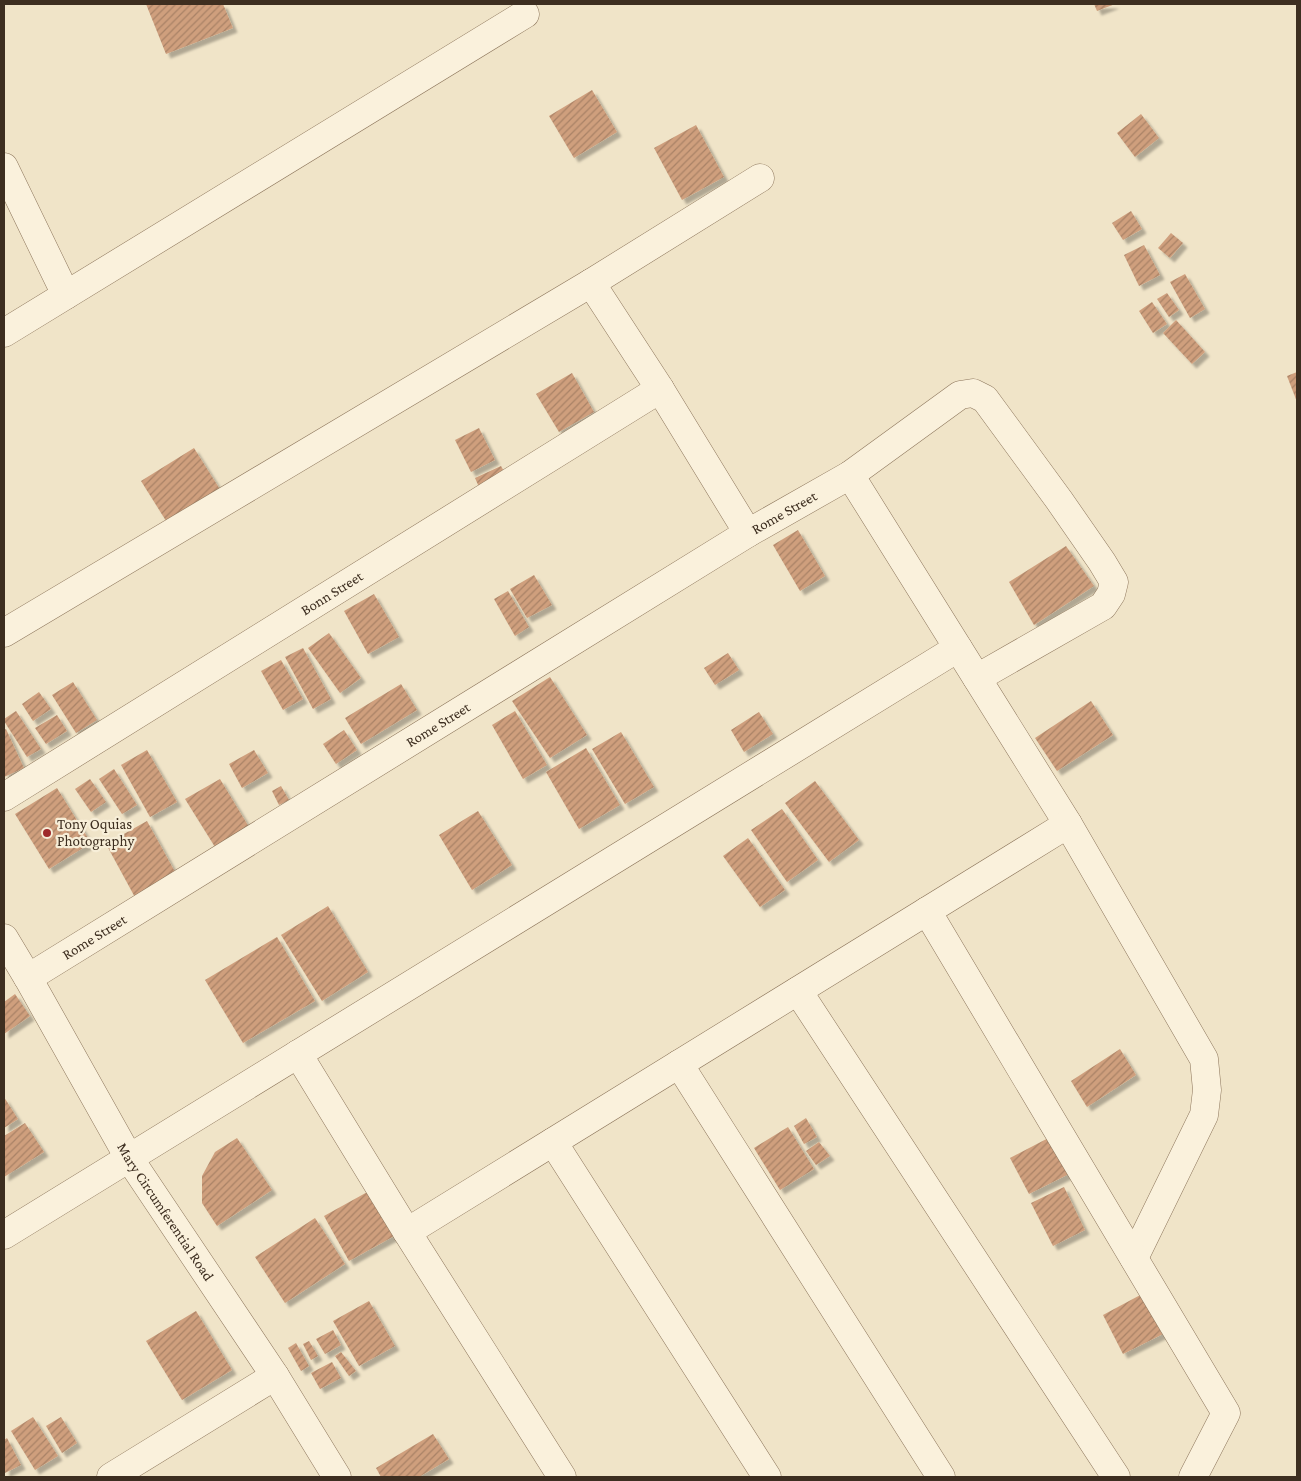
<svg xmlns="http://www.w3.org/2000/svg" width="1301" height="1481" viewBox="0 0 1301 1481" font-family="'Crimson Pro',serif">
  <style>
    .building { fill: url(#building-hatch); filter: url(#shadow) }
    .lines { fill: none; stroke-linecap: round; stroke-linejoin: round }
    .minor-casing { stroke: #8d765c; stroke-width: 29 }
    .minor { stroke: #faf1dc; stroke-width: 28 }
    .poi-dot { fill: #9e2a2b; stroke: #f7eed8; stroke-width: 2 }
    .labels { text-anchor: middle; dominant-baseline: central; stroke-width: 4.5; stroke-linejoin: round; paint-order: stroke }
    .street-label { font-size: 15px; fill: #3d2e20; stroke: #f7eed8 }
    .poi-label { font-size: 15px; fill: #3d2e20; stroke: #f7eed8; text-anchor: start }
  </style>
  <defs>
    <pattern id="building-hatch" width="6" height="6" patternUnits="userSpaceOnUse" patternTransform="scale(1.25)"><rect width="6" height="6" fill="#cf9f7d"/><path d="M-1 1l2-2M0 6l6-6M5 7l2-2" fill="none" stroke="#a98266"/></pattern>
    <filter id="shadow"><feDropShadow dx="4.5" dy="4.5" stdDeviation="1" flood-color="#0004"/></filter>
  </defs>
  <rect width="100%" height="100%" fill="#f0e4c8"/>
  <g class="building">
    <polygon points="146,4 223,4 233,28 166,54"/>
    <polygon points="1094,4 1115,4 1097,11"/>
    <polygon points="592,90 617,132 574,158 549,116"/>
    <polygon points="1141,114 1159,138 1135,157 1117,133"/>
    <polygon points="696,125 724,177 682,200 654,148"/>
    <polygon points="1131,211 1142,229 1123,240 1112,223"/>
    <polygon points="1171,233 1183,243 1170,258 1158,248"/>
    <polygon points="1144,245 1160,275 1139,286 1124,255"/>
    <polygon points="1185,274 1205,309 1190,318 1170,282"/>
    <polygon points="1167,293 1179,310 1169,317 1157,299"/>
    <polygon points="1152,302 1167,324 1153,333 1139,311"/>
    <polygon points="1176,320 1205,352 1192,364 1163,333"/>
    <polygon points="1297,372 1297,402 1287,376"/>
    <polygon points="572,373 594,412 559,432 536,394"/>
    <polygon points="479,428 495,460 471,472 455,440"/>
    <polygon points="194,448 221,491 168,524 141,481"/>
    <polygon points="501,466 506,475 479,487 475,478"/>
    <polygon points="798,530 825,576 800,591 773,545"/>
    <polygon points="1066,546 1094,586 1034,625 1009,582"/>
    <polygon points="534,575 552,605 527,618 510,589"/>
    <polygon points="508,591 529,627 515,636 494,599"/>
    <polygon points="374,594 399,637 368,654 344,611"/>
    <polygon points="329,633 361,678 340,693 308,648"/>
    <polygon points="303,648 331,699 313,709 285,657"/>
    <polygon points="728,653 739,670 715,685 704,668"/>
    <polygon points="281,660 303,699 283,710 261,671"/>
    <polygon points="550,677 587,735 550,758 512,701"/>
    <polygon points="73,682 97,720 76,733 52,695"/>
    <polygon points="401,684 417,710 361,744 345,718"/>
    <polygon points="39,692 51,709 33,721 22,704"/>
    <polygon points="1091,701 1113,735 1057,771 1035,738"/>
    <polygon points="16,711 41,749 27,757 4,721 4,719"/>
    <polygon points="515,711 547,765 523,779 492,725"/>
    <polygon points="759,712 773,734 744,752 731,730"/>
    <polygon points="57,715 67,731 46,744 35,728"/>
    <polygon points="6,729 24,768 4,777 4,730"/>
    <polygon points="344,730 357,750 336,764 323,744"/>
    <polygon points="621,732 654,787 625,804 592,749"/>
    <polygon points="586,748 620,805 579,829 546,772"/>
    <polygon points="147,750 177,802 150,817 121,765"/>
    <polygon points="254,750 268,773 242,788 229,764"/>
    <polygon points="114,769 137,805 122,814 99,779"/>
    <polygon points="90,779 106,802 91,812 75,789"/>
    <polygon points="220,779 249,827 215,847 185,799"/>
    <polygon points="815,781 859,840 829,862 785,803"/>
    <polygon points="281,786 289,800 279,805 272,791"/>
    <polygon points="57,788 91,843 49,869 15,814"/>
    <polygon points="782,809 818,860 787,882 751,830"/>
    <polygon points="478,811 512,865 472,890 439,835"/>
    <polygon points="147,821 179,879 137,901 106,844"/>
    <polygon points="748,838 785,890 760,907 723,856"/>
    <polygon points="328,906 368,972 322,1001 281,935"/>
    <polygon points="277,937 315,1001 243,1043 205,980"/>
    <polygon points="15,994 30,1016 4,1034 4,1002"/>
    <polygon points="1120,1049 1136,1075 1087,1107 1071,1081"/>
    <polygon points="4,1097 18,1119 4,1128"/>
    <polygon points="806,1118 817,1137 804,1144 794,1126"/>
    <polygon points="25,1123 44,1152 4,1177 4,1136"/>
    <polygon points="788,1127 814,1169 780,1190 754,1148"/>
    <polygon points="1058,1133 1077,1170 1029,1194 1010,1158"/>
    <polygon points="237,1138 272,1190 217,1226 202,1203 202,1176 215,1152"/>
    <polygon points="819,1142 830,1156 816,1165 806,1151"/>
    <polygon points="1064,1187 1085,1230 1053,1246 1031,1203"/>
    <polygon points="371,1190 396,1235 349,1261 324,1216"/>
    <polygon points="315,1218 345,1264 285,1303 255,1257"/>
    <polygon points="1144,1293 1165,1333 1123,1354 1103,1315"/>
    <polygon points="369,1301 395,1346 359,1366 333,1321"/>
    <polygon points="196,1311 232,1370 182,1400 146,1341"/>
    <polygon points="333,1330 341,1345 325,1354 316,1339"/>
    <polygon points="309,1341 318,1356 311,1360 303,1344"/>
    <polygon points="296,1343 309,1366 301,1371 288,1348"/>
    <polygon points="341,1352 356,1371 349,1376 335,1356"/>
    <polygon points="332,1362 341,1378 320,1389 311,1373"/>
    <polygon points="33,1417 58,1456 35,1470 11,1431"/>
    <polygon points="61,1417 77,1443 62,1453 46,1426"/>
    <polygon points="433,1434 449,1459 419,1477 381,1477 376,1468"/>
    <polygon points="7,1438 21,1465 5,1473 4,1440"/>
  </g>
  <g class="lines">
    <defs>
      <g id="minor">
        <polyline points="4,167 66,295"/>
        <polyline points="591,283 660,389 748,533"/>
        <polyline points="4,333 525,14"/>
        <polyline points="850,475 1068,824 1204,1059 1207,1090 1204,1115 1134,1258"/>
        <polyline points="4,633 591,283 760,178"/>
        <path id="s1" d="M4,797l656,-408"/>
        <polyline points="927,911 1226,1413 1193,1477"/>
        <path id="s2" d="M4,938l24,40 101,180 146,218 62,101"/>
        <path id="s3" d="M28,978l720,-445 102,-58 110,-80 13,-2 12,6 74,101 43,62 12,20 -3,12 -8,12 -126,72"/>
        <polyline points="798,991 1116,1477"/>
        <polyline points="298,1054 407,1232 562,1477"/>
        <polyline points="679,1064 941,1477"/>
        <polyline points="553,1142 767,1477"/>
        <polyline points="407,1232 1068,824"/>
        <polyline points="4,1235 958,648"/>
        <polyline points="111,1477 275,1376"/>
      </g>
    </defs>
    <use href="#minor" class="minor-casing"/>
    <use href="#minor" class="minor"/>
  </g>
  <circle class="poi-dot" cx="47" cy="833" r="5"/>
  <g class="labels">
    <g class="street-label">
      <text stroke="none"><textPath href="#s3" startOffset="888">Rome Street</textPath></text>
      <text stroke="none"><textPath href="#s1" startOffset="386">Bonn Street</textPath></text>
      <text stroke="none"><textPath href="#s3" startOffset="482">Rome Street</textPath></text>
      <text stroke="none"><textPath href="#s3" startOffset="78">Rome Street</textPath></text>
      <text stroke="none"><textPath href="#s2" startOffset="318">Mary Circumferential Road</textPath></text>
    </g>
    <g class="poi-label">
      <text x="57" y="824">Tony Oquias<tspan x="57" dy="17">Photography</tspan></text>
    </g>
  </g>
  <rect width="1301" height="1481" fill="none" stroke="#3d2e20" stroke-width="10"/>
</svg>
